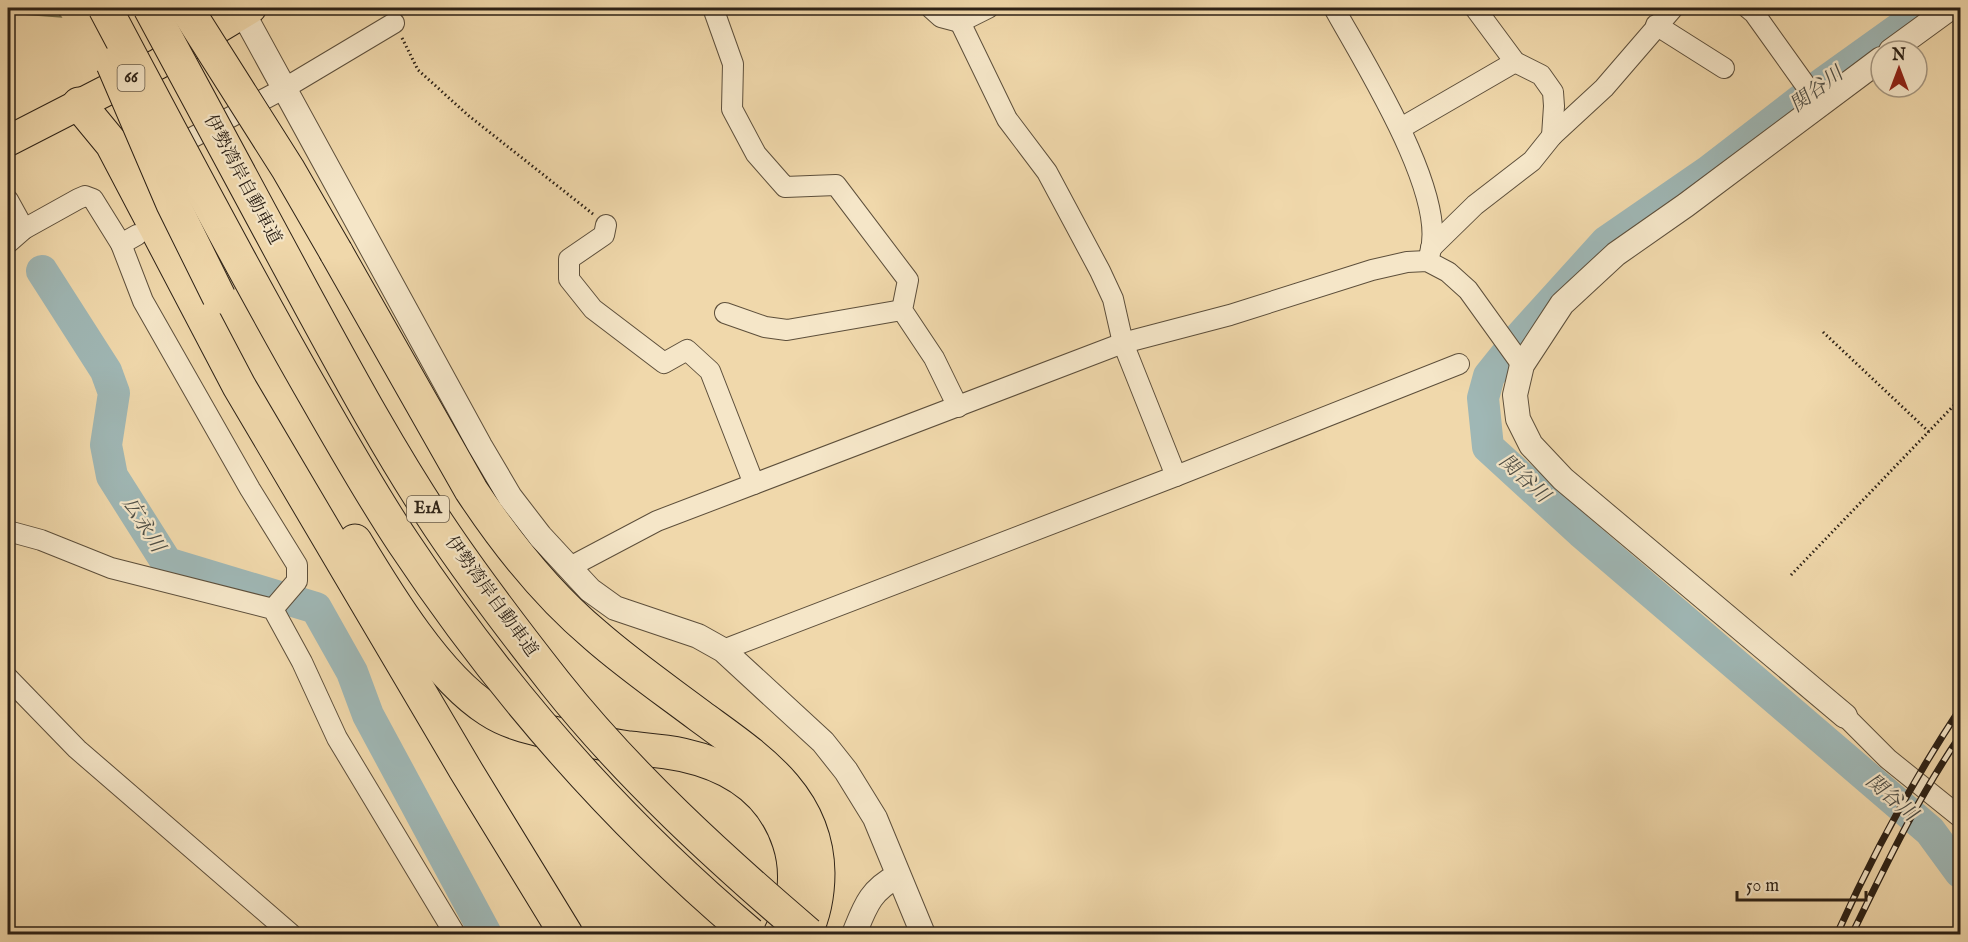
<svg xmlns="http://www.w3.org/2000/svg" width="1968" height="942" viewBox="0 0 1968 942" font-family="'IM FELL English','Noto Serif JP',serif">
  <style>
    .green { fill: #bbbe88; stroke: #74704f; stroke-width: 1.5 }
    .lines { fill: none; stroke-linecap: round; stroke-linejoin: round }
    .river { stroke: #9fb7b5; stroke-width: 32 }
    .minor-casing { stroke: #5d4f3b; stroke-width: 22 }
    .tertiary-casing { stroke: #5d4f3b; stroke-width: 26 }
    .primary-casing { stroke: #2c2116; stroke-width: 32 }
    .motorway-casing { stroke: #2c2116; stroke-width: 35 }
    .path { stroke: #2c2116; stroke-width: 3; stroke-dasharray: 1.5 3; stroke-linecap: butt }
    .minor { stroke: #f5e6c8; stroke-width: 20 }
    .tertiary { stroke: #f5e6c8; stroke-width: 24 }
    .primary { stroke: #f0d8ab; stroke-width: 30 }
    .motorway { stroke: #f0d8ab; stroke-width: 33 }
    .rail-casing { stroke: #2c2116; stroke-width: 7 }
    .rail { stroke: #f5e6c8; stroke-width: 4.5; stroke-dasharray: 14; stroke-linecap: butt }
    .motorway-bridge-casing { stroke: #2c2116; stroke-width: 35; stroke-linecap: butt }
    .motorway-bridge { stroke: #f0d8ab; stroke-width: 33 }
    .labels { text-anchor: middle; dominant-baseline: central; stroke-width: 4.5; stroke-linejoin: round; paint-order: stroke }
    .shield { fill: #f5e6c8; stroke: #685c4b; stroke-width: 1.5 }
    .shield-label { font-size: 16px; font-weight: bold; fill: #2c2116 }
    .street-label { font-size: 18px; fill: #2c2116; stroke: #f5e6c8 }
    .water-label { font-size: 20px; font-style: italic; fill: #4e4e46; stroke: #f5e6c8 }
  </style>
  <rect width="100%" height="100%" fill="#f0d8ab"/>
  <filter id="stains"><feTurbulence type="fractalNoise" baseFrequency=".00333" numOctaves="4"/><feColorMatrix values="0 0 0 0 .2 0 0 0 0 .09 0 0 0 0 .02 0 0 0 .5 -.17"/></filter>
  <radialGradient id="worn" r=".72"><stop offset=".6" stop-color="#630" stop-opacity="0"/><stop offset="1" stop-color="#630" stop-opacity=".3"/></radialGradient>
  <polygon class="green" points="8,8 55,8 61,17 9,13"/>
  <g class="lines">
    <g class="river">
      <polyline points="1928,8 1819,86 1709,171 1606,242 1521,336 1489,376 1483,398 1488,447 1581,532 1930,831 1960,872"/>
      <polyline points="42,271 106,371 114,393 106,445 112,476 167,563 316,608 352,672 368,715 486,934"/>
    </g>
    <defs>
      <g id="minor">
        <polyline points="713,8 733,64 732,109 756,154 785,187 836,185 908,280 902,310 934,358 958,407"/>
        <polyline points="931,8 941,17 960,22 988,8"/>
        <path d="M1334,8c29,53 114,186 96,245"/>
        <polyline points="1475,8 1515,62 1541,75 1553,92 1554,106 1552,136"/>
        <polyline points="1748,8 1754,13 1819,104"/>
        <polyline points="960,22 1007,119 1047,172 1100,271 1113,299 1123,343 1176,476"/>
        <polyline points="1656,25 1724,68"/>
        <polyline points="1401,128 1515,62"/>
        <polyline points="169,150 285,88 394,23"/>
        <polyline points="8,200 24,229"/>
        <polyline points="606,225 604,235 569,259 569,279 593,309 664,363 687,350 710,371 754,484"/>
        <polyline points="8,243 24,229 78,199 85,196 93,199 121,244 143,301 250,489 297,565 297,581 273,609"/>
        <polyline points="121,244 137,235"/>
        <polyline points="1431,248 1475,205 1532,161 1552,136 1604,88 1673,8"/>
        <polyline points="725,313 765,327 787,330 902,310"/>
        <polyline points="8,531 41,540 111,568 273,609 302,662 337,738 455,934"/>
        <polyline points="568,568 657,521 1123,343 1230,315 1372,270 1407,262 1427,261 1448,272 1468,290 1522,365"/>
        <polyline points="723,650 1176,476 1459,364"/>
        <polyline points="8,678 77,749 291,934"/>
        <polyline points="1845,716 1888,759 1960,817"/>
      </g>
      <g id="tertiary">
        <polyline points="243,13 480,446 510,497 540,536 590,590 615,608 698,636 723,650 823,742 846,771 875,818 923,934"/>
        <polyline points="1891,51 1950,8"/>
        <polyline points="1845,716 1563,479 1531,445 1518,419 1515,395 1522,365 1562,304 1616,254 1686,205 1881,59"/>
        <path d="M854,934c11,-27 16,-44 44,-58"/>
      </g>
      <polyline id="primary" points="8,141 158,64 251,8"/>
      <g id="motorway">
        <polyline points="79,104 112,144 239,386 465,769 566,934"/>
        <path d="M336,252l135,238c35,53 75,104 124,145 33,29 69,54 105,81 56,41 117,79 118,157 0,21 -4,42 -13,61"/>
        <path d="M355,541c32,53 82,136 134,169 18,12 39,17 60,22 26,6 53,12 80,16 18,2 36,3 54,7 50,11 90,38 106,87 10,30 6,65 -9,92"/>
      </g>
    </defs>
    <use href="#minor" class="minor-casing"/>
    <use href="#tertiary" class="tertiary-casing"/>
    <use href="#primary" class="primary-casing"/>
    <use href="#motorway" class="motorway-casing"/>
    <g class="path">
      <polyline points="402,38 418,70 469,116 593,214"/>
      <polyline points="1823,332 1929,432"/>
      <polyline points="1791,575 1960,399"/>
    </g>
    <use href="#minor" class="minor"/>
    <use href="#tertiary" class="tertiary"/>
    <use href="#primary" class="primary"/>
    <use href="#motorway" class="motorway"/>
    <defs>
      <g id="rail">
        <path d="M1837,934c35,-78 76,-154 123,-225"/>
        <path d="M1852,934c33,-67 65,-135 108,-198"/>
      </g>
    </defs>
    <use href="#rail" class="rail-casing"/>
    <use href="#rail" class="rail"/>
    <defs>
      <g id="motorway-bridge">
        <path d="M105,8c67,126 133,253 204,377 30,52 60,106 94,157 97,146 213,279 347,392"/>
        <path d="M150,8c51,94 101,189 153,284 43,79 86,159 136,234 36,54 76,106 116,157 73,92 165,176 253,251"/>
        <polyline points="186,8 288,169 336,252"/>
        <polyline points="113,64 173,204 219,297"/>
      </g>
    </defs>
    <use href="#motorway-bridge" class="motorway-bridge-casing"/>
    <use href="#motorway-bridge" class="motorway-bridge"/>
  </g>
  <g class="labels">
    <g class="shield">
      <rect x="117.5" y="65" width="27" height="26" rx="4.5"/>
      <rect x="407" y="496" width="42" height="26" rx="4.5"/>
    </g>
    <g class="shield-label">
      <text x="131" y="78">66</text>
      <text x="428" y="509">E1A</text>
    </g>
    <g class="street-label">
      <text transform="translate(242 180) rotate(62)">伊勢湾岸自動車道</text>
      <text transform="translate(491 597) rotate(54)">伊勢湾岸自動車道</text>
    </g>
    <g class="water-label">
      <text transform="translate(1817 90) rotate(-37)">関谷川</text>
      <text transform="translate(1524 479) rotate(43)">関谷川</text>
      <text transform="translate(143 525) rotate(58)">広永川</text>
      <text transform="translate(1891 798) rotate(41)">関谷川</text>
    </g>
  </g>
  <rect width="1968" height="942" fill="none" stroke="#f0d8ab" stroke-width="30"/>
  <rect x="9" y="9" width="1950" height="924" fill="none" stroke="#2c2116" stroke-width="3"/>
  <rect x="15" y="15" width="1938" height="912" fill="none" stroke="#2c2116" stroke-width="1.5"/>
  <g transform="translate(1899 69)"><circle r="28" fill="#f5e6c8" stroke="#a59781" stroke-width="1.5"/>
  <path d="M0-4.5L10 22L0 15L-10 22Z" fill="#8f2418"/>
  <text y="-9" font-size="16" font-weight="bold" text-anchor="middle" fill="#2c2116">N</text>
  </g>
  <path d="M1737 891v9h129v-9" fill="none" stroke="#2c2116" stroke-width="3"/>
  <text x="1746" y="891" font-size="18" fill="#2c2116" stroke="#f5e6c8" stroke-width="4.5" paint-order="stroke">50 m</text>
  <rect width="100%" height="100%" filter="url(#stains)"/>
  <rect width="100%" height="100%" fill="url(#worn)"/>
</svg>
